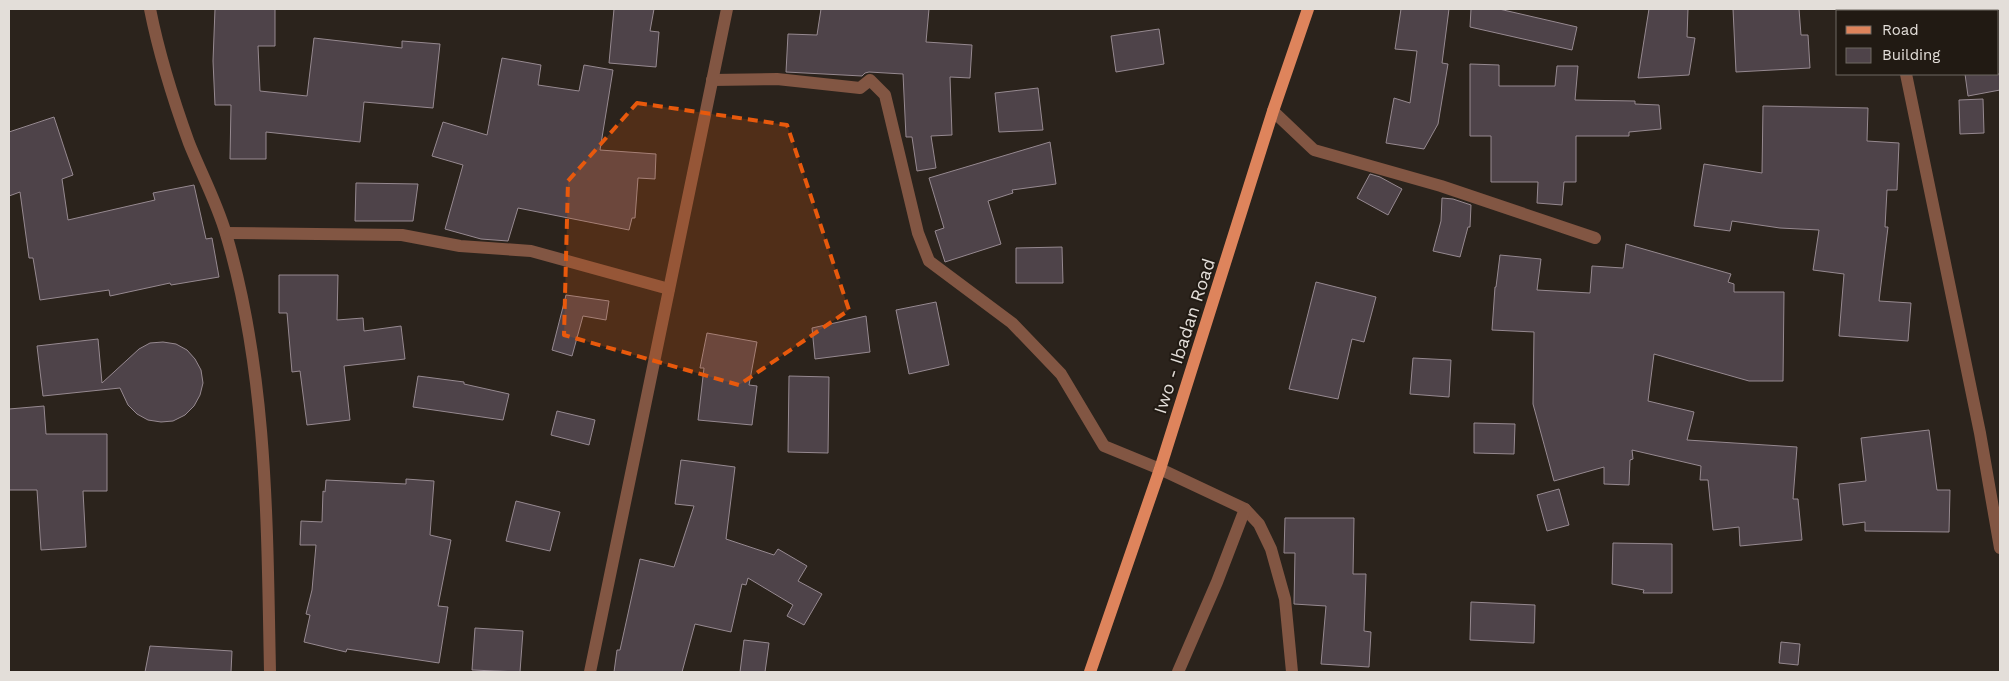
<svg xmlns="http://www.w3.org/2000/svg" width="2009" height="681" viewBox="0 0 2009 681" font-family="'Work Sans',sans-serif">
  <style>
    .building { fill: #4e4349; stroke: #968990 }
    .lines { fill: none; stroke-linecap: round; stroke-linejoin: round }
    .minor { stroke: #825643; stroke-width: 12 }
    .major { stroke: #de845c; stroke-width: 12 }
    .marked { fill: #e8590c; fill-opacity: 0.2; stroke: #e8590c; stroke-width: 4; stroke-dasharray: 10 6; stroke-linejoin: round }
    .labels { text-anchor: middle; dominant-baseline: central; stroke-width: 4; stroke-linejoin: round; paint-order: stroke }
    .street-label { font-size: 18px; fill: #e3ded9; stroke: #211a13 }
  </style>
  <rect width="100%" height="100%" fill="#2b231c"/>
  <g class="building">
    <polygon points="215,9 275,9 275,46 258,46 260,91 307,96 314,38 402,48 402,41 440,44 433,108 364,102 360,142 266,132 266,159 230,159 231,105 215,105 213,61"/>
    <polygon points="614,9 654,9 650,31 659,32 656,67 609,63"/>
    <polygon points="821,9 929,9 926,42 972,45 970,78 950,77 952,135 931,136 936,168 917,171 912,137 906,137 903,74 869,72 865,73 862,76 786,72 788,34 817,35"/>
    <polygon points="1401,9 1449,9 1442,63 1448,64 1438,124 1424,149 1386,143 1394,98 1410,103 1417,51 1395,49"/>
    <polygon points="1471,9 1499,9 1577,27 1572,50 1470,27"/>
    <polygon points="1649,9 1688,9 1687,37 1695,38 1689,75 1638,78"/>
    <polygon points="1733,9 1799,9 1801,35 1808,35 1810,68 1736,72"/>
    <polygon points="1159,29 1164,64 1116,72 1111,36"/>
    <polygon points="502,58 541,65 538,85 579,91 584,65 613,70 600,150 656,154 655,179 638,178 635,218 632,218 629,230 518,208 508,241 481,239 445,229 463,165 432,156 443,122 487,135"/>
    <polygon points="1470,64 1499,65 1499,86 1555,86 1557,66 1578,66 1575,100 1635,101 1635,104 1659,105 1661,129 1629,132 1629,136 1576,136 1576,182 1564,182 1562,205 1537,203 1538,182 1491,182 1491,136 1470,136"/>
    <polygon points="1965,74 2000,74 2000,90 1968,96"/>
    <polygon points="1038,88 1043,130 999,132 995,93"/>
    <polygon points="1983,99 1984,133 1960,134 1959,100"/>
    <polygon points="1763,106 1868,108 1867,141 1899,143 1897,190 1887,190 1885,227 1888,227 1879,301 1911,303 1908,341 1839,336 1844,274 1813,270 1819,230 1780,228 1732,221 1730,231 1694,226 1704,164 1762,173"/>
    <polygon points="54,117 73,175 62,179 68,220 155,200 153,193 194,185 206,239 212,238 219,277 171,285 170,283 110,296 109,290 40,300 33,258 29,258 20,192 9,196 9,132"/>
    <polygon points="1050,142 1056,184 1012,190 1013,193 988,201 1001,244 945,262 935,231 944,228 929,178"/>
    <polygon points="1370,174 1380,177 1402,189 1388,215 1357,198"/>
    <polygon points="356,183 418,184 413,221 355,221"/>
    <polygon points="1442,198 1453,199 1471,205 1470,227 1468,227 1460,257 1433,251 1441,221"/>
    <polygon points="1626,244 1731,274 1728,282 1734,284 1734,292 1784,292 1783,381 1749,381 1654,354 1648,401 1694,412 1687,440 1797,447 1793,499 1798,499 1802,540 1740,546 1739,527 1713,530 1708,480 1700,480 1701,466 1632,450 1633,459 1630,460 1629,485 1604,484 1604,467 1554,481 1533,404 1534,332 1492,330 1495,287 1496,287 1500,255 1541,259 1537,290 1590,293 1592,266 1623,268"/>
    <polygon points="1062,247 1063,283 1016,283 1016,248"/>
    <polygon points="279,275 338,275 337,320 363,318 364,331 401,326 405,359 344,366 350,420 307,425 300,371 292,372 287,313 279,313"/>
    <polygon points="1316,282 1376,297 1364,342 1352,339 1338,399 1289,389"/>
    <polygon points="566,295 609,301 606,320 583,316 572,356 552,350"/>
    <polygon points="936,302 949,365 909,374 896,310"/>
    <polygon points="866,316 870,352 815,359 812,328"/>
    <polygon points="707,333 757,342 749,385 757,386 752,425 698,420 704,368 700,368"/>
    <polygon points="98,339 102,383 139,349 150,343 163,342 176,344 187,350 195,359 201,370 203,383 200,395 194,406 185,415 173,421 161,422 148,420 137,414 128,405 120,388 43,396 37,346"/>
    <polygon points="1413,358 1451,360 1449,397 1410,394"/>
    <polygon points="418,376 464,382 464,384 509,394 503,420 413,407"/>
    <polygon points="789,376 829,377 828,453 788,452"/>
    <polygon points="44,406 46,434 107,434 107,491 83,491 86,547 41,550 37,490 9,490 9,409"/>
    <polygon points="557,411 595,420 589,445 551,435"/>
    <polygon points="1474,423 1515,424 1514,454 1474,453"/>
    <polygon points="1929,430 1937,490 1950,490 1949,532 1865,531 1865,522 1843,525 1839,484 1866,481 1861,438"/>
    <polygon points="681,460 735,467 726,539 774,555 778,549 807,566 798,581 822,594 804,625 787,616 793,605 748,578 746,585 742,584 731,632 695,624 682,672 614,672 617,650 620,650 640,559 674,567 694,506 675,504"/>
    <polygon points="406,479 434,481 430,535 451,540 438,606 448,607 439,663 347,649 346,652 304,642 310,615 306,614 312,590 316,545 300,545 301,521 322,522 323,491 325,492 326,480 406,484"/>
    <polygon points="1559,489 1569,525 1547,531 1537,495"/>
    <polygon points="516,501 560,512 550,551 506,541"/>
    <polygon points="1285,518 1354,518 1353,574 1366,574 1364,631 1371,632 1369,667 1321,664 1326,606 1294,604 1295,553 1284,553"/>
    <polygon points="1613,543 1672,544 1672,593 1643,593 1644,590 1612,584"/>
    <polygon points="1471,602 1535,605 1534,643 1470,640"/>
    <polygon points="475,628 523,631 520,672 472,670"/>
    <polygon points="744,640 769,643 765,672 740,672"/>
    <polygon points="1781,642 1800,644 1798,665 1779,663"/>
    <polygon points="150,646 232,651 231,672 145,672"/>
  </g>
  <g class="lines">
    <g class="minor">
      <path d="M150,9c9,45 23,90 39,134 12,30 28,60 37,91 42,141 41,292 44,438"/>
      <polyline points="1890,9 1891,11"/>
      <polyline points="1906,74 1980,433 2000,548"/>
      <polyline points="712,80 777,79 860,88 870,80 885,95 918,233 929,261 1012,323 1061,374 1104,446 1160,469 1245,509 1259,524 1271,549 1285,599 1292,672"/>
      <polyline points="1273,111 1314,150 1441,186 1595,238"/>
      <polyline points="226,233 402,235 460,246 531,251 669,289"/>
      <polyline points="590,672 727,9"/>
      <polyline points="1178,672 1217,582 1245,509"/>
    </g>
    <polyline class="major" points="1090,672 1160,469 1273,111 1308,9"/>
  </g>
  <path class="marked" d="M637,103l150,22 62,185 -110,75 -175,-50 4,-154z"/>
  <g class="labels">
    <g class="street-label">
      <text transform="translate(1184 336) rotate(-72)">Iwo - Ibadan Road</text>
    </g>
  </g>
  <rect width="2009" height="681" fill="none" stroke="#e3ded9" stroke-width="20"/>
  <rect x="1836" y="10" width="162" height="65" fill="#211a13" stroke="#6f6862"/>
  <rect x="1846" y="26" width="25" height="8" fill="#de845c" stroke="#6f6862"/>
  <text x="1882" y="35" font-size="15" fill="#e3ded9">Road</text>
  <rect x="1846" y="48" width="25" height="15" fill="#4e4349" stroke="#6f6862"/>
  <text x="1882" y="60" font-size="15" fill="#e3ded9">Building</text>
</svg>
